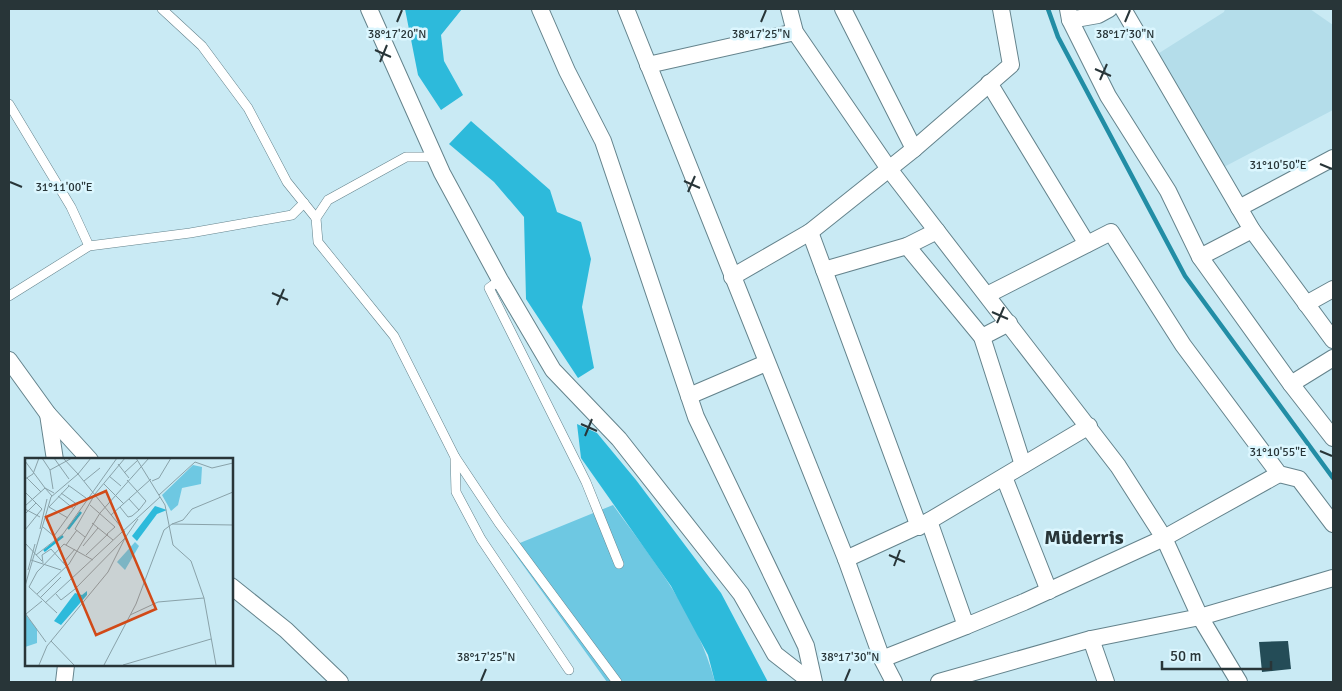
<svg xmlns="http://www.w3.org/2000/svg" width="1342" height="691" viewBox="0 0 1342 691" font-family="Signika,sans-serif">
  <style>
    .built { fill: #b4ddea }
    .green { fill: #6ec8e2 }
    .forest { fill: #2dbadb }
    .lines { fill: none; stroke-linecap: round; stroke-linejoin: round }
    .stream { stroke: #228da5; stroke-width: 4.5 }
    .building { fill: #244c57 }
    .lane-casing { stroke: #64838c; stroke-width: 10 }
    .street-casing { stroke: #64838c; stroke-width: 18 }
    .lane { stroke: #fff; stroke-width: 9 }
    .street { stroke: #fff; stroke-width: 16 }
    .ticks { fill: none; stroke: #283538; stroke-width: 2 }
    .labels { text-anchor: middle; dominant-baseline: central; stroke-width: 5; stroke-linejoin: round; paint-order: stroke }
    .district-label { font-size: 20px; font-weight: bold; fill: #283538; stroke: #dbf6fe }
    .inset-river { fill: none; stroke: #1fb3d4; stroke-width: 2.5 }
    .inset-road { fill: none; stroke: #89a2a9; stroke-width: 1 }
    .view { fill: #d14a18; fill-opacity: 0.15; stroke: #d14a18; stroke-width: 2.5 }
    .inset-edge { fill: none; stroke: #283538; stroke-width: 2.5 }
    .ticks-label { font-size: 12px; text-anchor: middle; fill: #283538; stroke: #dbf6fe; stroke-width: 5; stroke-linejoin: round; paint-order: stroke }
  </style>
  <rect width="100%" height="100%" fill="#c9eaf4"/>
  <polygon class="built" points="1225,9 1310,9 1333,25 1333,110 1222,168 1156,55 1224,12"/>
  <path class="green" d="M613,505c40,55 85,111 102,177h-108l-97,-135z"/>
  <g class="forest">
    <polygon points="405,9 462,9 441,35 444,61 463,95 441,110 418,75"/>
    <polygon points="471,121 550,190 557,212 581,222 591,259 582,307 594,368 578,378 526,299 524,217 494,182 449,144"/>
    <polygon points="577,424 597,433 636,480 721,593 768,682 715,682 708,655 671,586 581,458"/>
  </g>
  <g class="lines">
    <polyline class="stream" points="1048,9 1058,37 1185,276 1333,478"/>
  </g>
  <polygon class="building" points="1288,641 1291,669 1262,672 1259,642"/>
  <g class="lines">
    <defs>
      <g id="lane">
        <polyline points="162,9 202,46 248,108 287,182 316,218"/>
        <polyline points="9,104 71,207 89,246"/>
        <polyline points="435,157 406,157 328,200 316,218 318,242 394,336 455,457 456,492 481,539 569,670"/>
        <polyline points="500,280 489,288 586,482 619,564"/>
        <polyline points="9,296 89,246 190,233 292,215 304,203"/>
        <polyline points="455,457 499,523 617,682"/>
      </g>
      <g id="street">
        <polyline points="369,9 442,173 500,280 553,370 619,439 741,594 775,654 811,682"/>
        <polyline points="540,9 567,71 603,141 696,417 806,646 814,682"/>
        <polyline points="626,9 846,559 882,659 894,682"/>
        <polyline points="789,9 795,32 889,169 1118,466 1164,538 1200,617 1239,682"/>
        <polyline points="843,9 914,149"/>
        <polyline points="1068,9 1070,20 1108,96 1168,191 1200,257 1291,384 1333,438"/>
        <polyline points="1123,9 1252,230 1333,340"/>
        <polyline points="1070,20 1098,15 1109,9"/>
        <polyline points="648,65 795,32"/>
        <polyline points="989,83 1087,244"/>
        <polyline points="1239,208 1333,158"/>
        <polyline points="810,232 919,527"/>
        <polyline points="907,246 982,337 1023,465"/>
        <polyline points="1200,257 1252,230"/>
        <polyline points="824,270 907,246 937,231"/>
        <polyline points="732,277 810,232 914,149 1011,65 1001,9"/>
        <polyline points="987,295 1111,232 1183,345 1279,474 1299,479 1333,524"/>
        <polyline points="1306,304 1333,289"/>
        <polyline points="982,337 1009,323"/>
        <polyline points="9,360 48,414 90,460"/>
        <polyline points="1291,384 1333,358"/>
        <polyline points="689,396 766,363"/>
        <polyline points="48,414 55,460"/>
        <polyline points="1004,477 1049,591"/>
        <polyline points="929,521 966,626 1024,602 1164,538 1279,474"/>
        <polyline points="846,559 929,521 1089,426"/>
        <polyline points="231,586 286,630 340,682"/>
        <polyline points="1091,639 1106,682"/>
        <polyline points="882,659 966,626"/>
        <polyline points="64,682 66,665"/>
        <polyline points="939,682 1091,639 1200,617 1333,578"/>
      </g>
    </defs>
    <use href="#lane" class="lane-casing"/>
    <use href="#street" class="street-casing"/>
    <use href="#lane" class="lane"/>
    <use href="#street" class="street"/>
  </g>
  <path class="ticks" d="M397,22l5,-12M761,22l5,-12M1125,22l5,-12M375,50l16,7M380,62l7,-17M1095,69l16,7M1100,80l7,-16M1320,164l12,5M684,181l16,7M10,182l12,5M688,192l7,-16M272,293l16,7M277,305l7,-16M992,312l16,7M997,323l7,-16M581,424l16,7M585,436l7,-17M1320,451l12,5M889,555l16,7M894,566l6,-16M481,681l5,-12M845,681l5,-12"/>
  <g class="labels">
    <g class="district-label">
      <text x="1084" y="537">Müderris</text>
    </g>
  </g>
  <g transform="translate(25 458)">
    <rect width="208" height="208" fill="#c9eaf4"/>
    <path d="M168,7l9,2 -1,17 -19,4 -4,17 -7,6 -9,-16zM110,84l4,4 -14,24 -8,-8zM0,156l12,15v14l-12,4z" fill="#6ec8e2"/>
    <path d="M130,48l12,4 -10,4 -20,27 -5,-5zM62,133v4l-26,30 -7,-4 21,-28 7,2z" fill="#2dbadb"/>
    <path class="inset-river" d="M43,71l13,-17M19,93l19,-15"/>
    <path class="inset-road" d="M17,0l8,12 3,19M29,0l15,21M38,0l15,16M66,0l-13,16 47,58M0,3l20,27 -20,18M93,6l11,14M25,12l22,-12M99,15l14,-13M84,18l12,10M2,20l14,14M0,21l8,-5 6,-16M102,22l19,21 -7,9M59,23l16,-13M127,23l7,-3 12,-20M79,26l20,20M43,27l18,13M0,34l17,17 -17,21M36,35l17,12M134,37l36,-33 17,6 21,-5M27,38l-7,-8 9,5M33,38l16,13M65,47l25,22 -8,7M95,49l8,10 4,-1 7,-6 -10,-11M0,51l15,8M0,56l11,-11M86,57l40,-36M43,60l-19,-11 20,-21M67,65l21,17M147,66l11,-4 9,-11 41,-17M18,69l12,10M15,71l7,-30M29,78l23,-32M60,79l-10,-8 20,-35 30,-36M0,85l17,18M41,87l11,-15M58,88l15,-18M11,97l27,-21 54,-76M61,97l22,-21M6,102l30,10M18,105l-1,-8 9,-6 15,17M38,105l12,-14M3,112l7,-26M0,128l26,-89 27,-23M4,129l8,-15 27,-28 29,16M4,129l28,26M12,136l32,-30 31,-51 49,-55M31,136l5,6 14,-11 50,-51 13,-19M15,140l21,-21M179,140l12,67M20,145l115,-106M0,155l21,29M1,156l16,-13M105,157l28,-13 46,-4 -13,-37 -18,-16 -8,-40 -29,-47M26,183l23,24M14,207l8,-19 61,-74 17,-34M79,207l32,-61 28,-74 8,-6 61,1M98,207l88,-26"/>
    <path class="view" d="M81,33l50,118 -60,26 -50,-118z"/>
    <rect width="208" height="208" class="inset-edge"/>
  </g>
  <g class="ticks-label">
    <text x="397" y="38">38°17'20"N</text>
    <text x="761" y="38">38°17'25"N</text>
    <text x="1125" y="38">38°17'30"N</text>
    <text x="1278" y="169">31°10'50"E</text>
    <text x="64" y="191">31°11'00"E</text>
    <text x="1278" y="456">31°10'55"E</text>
    <text x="486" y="661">38°17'25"N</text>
    <text x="850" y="661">38°17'30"N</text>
  </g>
  <rect width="1342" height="691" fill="none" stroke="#283538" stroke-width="20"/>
  <path d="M1162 661v8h109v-8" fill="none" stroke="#283538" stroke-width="2.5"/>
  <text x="1170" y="661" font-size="15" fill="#283538" stroke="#dbf6fe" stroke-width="4" paint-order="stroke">50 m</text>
</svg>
